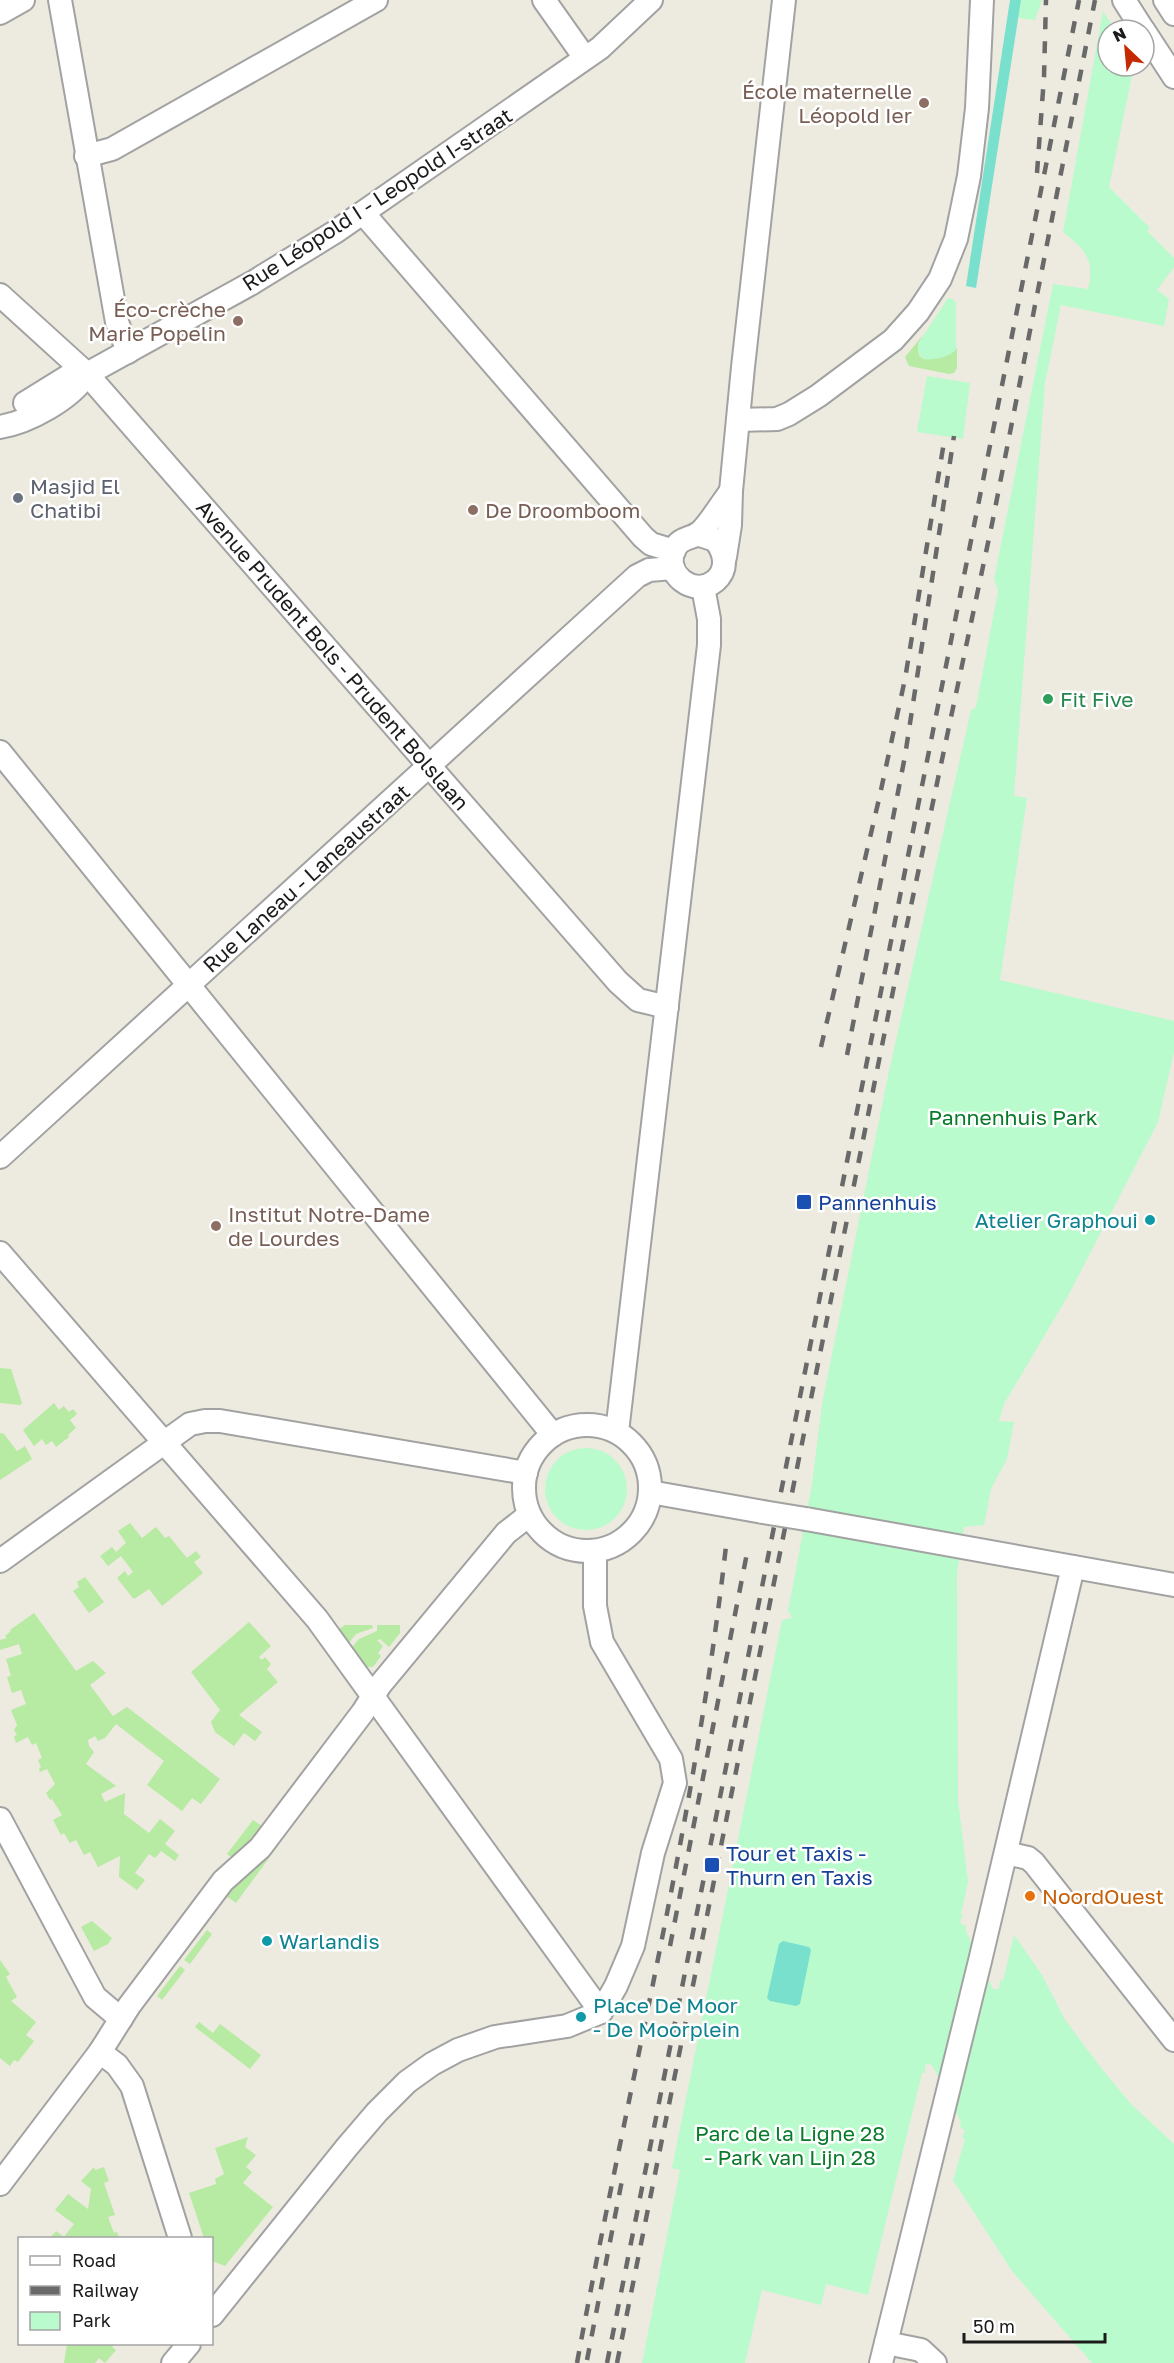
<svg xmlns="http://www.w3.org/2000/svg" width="1174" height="2363" viewBox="0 0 1174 2363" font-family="'Golos Text',sans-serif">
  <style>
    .grass { fill: #b7eaa2 }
    .park { fill: #b9fbcc }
    .pitch { fill: #7ae0ce }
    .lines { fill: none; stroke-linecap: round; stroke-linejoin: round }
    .minor-casing { stroke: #a2a2a2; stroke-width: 26 }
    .minor { stroke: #fff; stroke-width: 22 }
    .rail { stroke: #696969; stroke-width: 4.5; stroke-dasharray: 12 12; stroke-linecap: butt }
    .minor-bridge-casing { stroke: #a2a2a2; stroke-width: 26; stroke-linecap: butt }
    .minor-bridge { stroke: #fff; stroke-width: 22 }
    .education-dot { fill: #8d6e63; stroke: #fff; stroke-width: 2 }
    .worship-dot { fill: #6b7280; stroke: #fff; stroke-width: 2 }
    .leisure-dot { fill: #2e9e5b; stroke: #fff; stroke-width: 2 }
    .transit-dot { fill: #1a4fb4; stroke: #fff; stroke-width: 2 }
    .culture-dot { fill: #0f9aa8; stroke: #fff; stroke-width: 2 }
    .food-dot { fill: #e8710a; stroke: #fff; stroke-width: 2 }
    .labels { text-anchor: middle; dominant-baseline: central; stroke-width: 5; stroke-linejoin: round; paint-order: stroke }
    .education-label { font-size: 21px; fill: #785e54; stroke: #fff; text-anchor: end }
    .street-label { font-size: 21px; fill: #1b1b1b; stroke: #fff }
    .worship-label { font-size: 21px; fill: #5b616d; stroke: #fff; text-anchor: start }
    .leisure-label { font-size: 21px; fill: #27864d; stroke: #fff; text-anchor: start }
    .park-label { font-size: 21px; fill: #087a29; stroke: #fff }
    .transit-label { font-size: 21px; fill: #164399; stroke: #fff; text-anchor: start }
    .culture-label { font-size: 21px; fill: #0d838f; stroke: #fff; text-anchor: start }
    .food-label { font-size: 21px; fill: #c56008; stroke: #fff; text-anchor: start }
  </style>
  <rect width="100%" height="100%" fill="#edebdf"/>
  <g class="grass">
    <polygon points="923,335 918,344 919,355 923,359 934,359 957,348 957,368 954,373 949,374 909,366 905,357"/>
    <polygon points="0,1368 11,1369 22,1403 20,1405 0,1403"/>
    <polygon points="54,1403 59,1410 64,1406 69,1412 73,1409 77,1414 70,1420 76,1428 68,1435 69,1437 56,1447 52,1441 46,1445 42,1439 34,1446 23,1430"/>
    <polygon points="0,1433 4,1434 17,1451 25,1446 32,1459 0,1480"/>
    <polygon points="130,1523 142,1538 156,1527 165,1538 169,1536 187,1558 196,1551 201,1557 194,1562 203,1573 162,1606 149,1589 134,1599 132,1597 117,1578 125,1571 128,1576 133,1572 121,1556 108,1566 100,1556 112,1547 116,1552 126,1543 118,1531"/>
    <polygon points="85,1577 104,1602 89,1613 73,1591 79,1587 77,1582"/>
    <polygon points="34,1613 76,1671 93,1661 106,1673 90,1685 113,1716 127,1707 220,1779 201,1804 192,1798 182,1811 147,1785 164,1761 116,1724 105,1738 98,1741 95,1736 88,1740 89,1746 94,1752 86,1764 116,1786 101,1794 105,1802 125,1793 124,1814 149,1833 160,1819 175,1831 165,1844 179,1855 175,1861 161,1851 155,1858 149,1854 135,1873 145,1880 137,1890 119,1877 120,1856 98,1867 90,1852 84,1855 76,1840 70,1843 64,1833 61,1835 53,1820 62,1815 52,1799 50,1800 46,1793 55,1784 47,1769 40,1772 39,1769 41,1767 38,1760 42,1758 36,1743 32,1745 28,1737 16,1743 14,1736 17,1735 14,1730 17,1725 11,1710 26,1704 21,1690 12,1693 7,1677 11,1676 6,1659 22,1654 19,1644 0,1650 0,1640 7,1638 5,1636 11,1631 10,1630"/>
    <polygon points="249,1622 271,1646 259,1657 262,1660 265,1657 271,1664 267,1669 278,1682 239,1715 262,1732 255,1741 244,1733 234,1746 215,1732 211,1722 220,1710 191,1672"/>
    <polygon points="345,1625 372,1625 373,1628 356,1634 349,1643 339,1629"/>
    <polygon points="377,1625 400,1625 400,1633 389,1647 380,1639 377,1640 383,1646 378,1653 381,1656 373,1667 367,1667 352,1647 359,1639 377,1631"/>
    <polygon points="253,1820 265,1828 235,1860 227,1854"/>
    <polygon points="274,1843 278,1846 236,1903 223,1894"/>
    <polygon points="92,1921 112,1938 108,1944 94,1951 81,1927"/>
    <polygon points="207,1930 212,1934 190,1964 184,1960"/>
    <polygon points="0,1960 10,1974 6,1977 17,1997 11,2001 36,2022 26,2035 34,2041 18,2062 14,2060 10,2066 0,2058"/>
    <polygon points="180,1966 185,1970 162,2000 157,1996"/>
    <polygon points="199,2022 213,2033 220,2024 261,2055 250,2069 195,2027"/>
    <polygon points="248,2137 245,2147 256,2155 246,2167 252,2172 243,2183 273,2207 225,2266 212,2261 212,2238 204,2238 189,2193 216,2184 215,2179 224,2174 215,2148"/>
    <polygon points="94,2167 95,2170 104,2167 109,2181 104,2183 115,2215 108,2217 114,2233 117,2232 119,2238 50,2238 56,2231 64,2237 74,2224 55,2210 68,2194 88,2209 91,2189 81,2181"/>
    <polygon points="67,2344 115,2344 112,2347 116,2350 105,2363 99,2358 95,2363 64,2363"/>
  </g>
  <g class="park">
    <polygon points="1021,0 1042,0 1035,20 1018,18"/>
    <path d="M1103,11l12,19h-7v36h26l-25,121 41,41 -3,3 27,27v9l-17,23 12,9 -5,27 -103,-21 -16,78 -31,413 13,2 -27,182 174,41v31l-16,70 -89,172 -65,110 -5,17 15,1 -7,37 -16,30 -7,36 -20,2 -7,46 1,227 10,82 -7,32 2,1 -3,6 2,4h4l-1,4 28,60h6l1,-9 3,1 11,-46 28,40 22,43 34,46 32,39 44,41v219h-82l-80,-92 -59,-91 12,-41 -3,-1 3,-8 -5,-2 1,-6 -29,-57 -4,-1 -3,1v8h-3l-54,222 -42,-11 -5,21 -59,-15 -17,73h-103l38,-193 -8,-2 110,-548 10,-2 -4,-7 24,-127 10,-80 67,-333 82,-361 5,-3 22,-116 -4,-12 59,-295 35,5c7,-30 -2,-38 -25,-57z"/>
    <path d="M948,298l4,1 4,3v48c-7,7 -23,11 -33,9l-5,-7v-8z"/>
    <polygon points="927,376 970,383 963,439 917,432"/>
    <circle cx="586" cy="1489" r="41"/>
  </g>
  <g class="pitch">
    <polygon points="1010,0 1021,0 976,288 966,286"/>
    <polygon points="783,1941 809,1947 811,1950 800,2004 796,2006 770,2001 767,1998 779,1944"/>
  </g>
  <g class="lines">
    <defs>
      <g id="minor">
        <polyline points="60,0 117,322 128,352"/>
        <polyline points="544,0 585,58"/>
        <polyline points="1124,0 1143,30"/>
        <polyline points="1165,0 1174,14"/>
        <polyline points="0,13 23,0"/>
        <polyline points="1144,31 1174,77"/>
        <polyline points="86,156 112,149 376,0"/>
        <polyline points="363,213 643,537 651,544 674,551"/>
        <polyline points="0,295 87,374 618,982 638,1000 667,1007"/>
        <polyline points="25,403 67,377 87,374"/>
        <polyline points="738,420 777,419 789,414 818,396 893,340 918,312 940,279 956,239 969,176 977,108 982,0"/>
        <path d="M0,427c29,-5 71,-28 87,-53l165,-91 83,-51 265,-184 51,-48"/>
        <path d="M697,534l18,6c11,13 13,30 0,41 -21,17 -52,-7 -41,-31 5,-11 13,-11 22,-15 10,-5 27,-34 35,-44"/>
        <polyline points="725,557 730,525 731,491 743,367 784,0"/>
        <polyline points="0,752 553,1435"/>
        <polyline points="0,1157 637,576 649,570 673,568"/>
        <polyline points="0,1253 317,1619 601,2012"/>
        <circle cx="587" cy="1488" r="63"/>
        <polyline points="617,1432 709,645 709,619 703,587"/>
        <polyline points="650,1492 763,1512"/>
        <polyline points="806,1519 1174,1585"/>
        <polyline points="0,1561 190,1424 205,1421 220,1421 526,1473"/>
        <polyline points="0,1819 95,1997 121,2019"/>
        <polyline points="1006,1853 1028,1858 1034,1863 1174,2040"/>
        <polyline points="100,2052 117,2065 132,2086 180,2238"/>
        <polyline points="0,2184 100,2052 129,2006 223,1881 260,1848 363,1712 380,1685 506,1533 529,1515"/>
        <polyline points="212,2315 347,2147 377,2112 407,2082 432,2064 458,2050 495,2037 567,2026 601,2012 616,1986 633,1946 653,1853 675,1783 671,1759 602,1642 595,1606 595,1551"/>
        <polyline points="886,2343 921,2350 935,2363"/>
        <polyline points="173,2363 189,2344"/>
        <polyline points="881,2363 980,1961 1073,1567"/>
      </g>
    </defs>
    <use href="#minor" class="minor-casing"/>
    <use href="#minor" class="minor"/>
    <g class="rail">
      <polyline points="1037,173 1044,77 1046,0"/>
      <polyline points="821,1047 879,799 905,679 944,442"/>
      <polyline points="847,1055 905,756 954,436"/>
      <polyline points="670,1946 748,1548"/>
      <polyline points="587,2360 623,2175"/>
      <path d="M577,2363c50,-272 118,-542 149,-817"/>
      <polyline points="607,2363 1079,0"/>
      <polyline points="617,2363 894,986 992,524 1095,0"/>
    </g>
    <defs>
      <polyline id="minor-bridge" points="763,1512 806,1519"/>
    </defs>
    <use href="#minor-bridge" class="minor-bridge-casing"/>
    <use href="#minor-bridge" class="minor-bridge"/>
  </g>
  <g class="education-dot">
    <circle cx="924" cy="103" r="6"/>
    <circle cx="238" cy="321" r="6"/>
    <circle cx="473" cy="510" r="6"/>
    <circle cx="216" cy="1226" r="6"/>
  </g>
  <circle class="worship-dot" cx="18" cy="498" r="6"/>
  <circle class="leisure-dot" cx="1048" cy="699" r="6"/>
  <g class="transit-dot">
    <rect x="796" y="1194" width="16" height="16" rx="3"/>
    <rect x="704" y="1857" width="16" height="16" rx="3"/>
  </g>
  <g class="culture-dot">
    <circle cx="1150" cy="1220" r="6"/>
    <circle cx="267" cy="1941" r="6"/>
    <circle cx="581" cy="2017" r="6"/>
  </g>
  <circle class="food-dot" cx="1030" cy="1896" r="6"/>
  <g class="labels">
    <g class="education-label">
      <text x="912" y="91">École maternelle<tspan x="912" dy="24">Léopold Ier</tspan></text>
      <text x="226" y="309">Éco-crèche<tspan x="226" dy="24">Marie Popelin</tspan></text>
      <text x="485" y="510" text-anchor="start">De Droomboom</text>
      <text x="228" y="1214" text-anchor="start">Institut Notre-Dame<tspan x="228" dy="24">de Lourdes</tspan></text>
    </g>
    <g class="street-label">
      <text transform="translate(377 199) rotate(-33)">Rue Léopold I - Leopold I-straat</text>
      <text transform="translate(333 655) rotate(49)">Avenue Prudent Bols - Prudent Bolslaan</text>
      <text transform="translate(306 878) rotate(-42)">Rue Laneau - Laneaustraat</text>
    </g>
    <g class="worship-label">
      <text x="30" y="486">Masjid El<tspan x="30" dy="24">Chatibi</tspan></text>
    </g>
    <g class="leisure-label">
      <text x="1060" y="699">Fit Five</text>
    </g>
    <g class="park-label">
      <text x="1013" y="1117">Pannenhuis Park</text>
      <text x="790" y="2133">Parc de la Ligne 28<tspan x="790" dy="24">- Park van Lijn 28</tspan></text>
    </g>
    <g class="transit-label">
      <text x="818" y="1202">Pannenhuis</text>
      <text x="726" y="1853">Tour et Taxis -<tspan x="726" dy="24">Thurn en Taxis</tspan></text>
    </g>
    <g class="culture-label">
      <text x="1138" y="1220" text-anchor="end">Atelier Graphoui</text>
      <text x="279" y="1941">Warlandis</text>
      <text x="593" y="2005">Place De Moor<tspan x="593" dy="24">- De Moorplein</tspan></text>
    </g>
    <g class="food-label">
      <text x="1042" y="1896">NoordOuest</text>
    </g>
  </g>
  <rect x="18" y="2237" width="195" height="108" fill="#ffffff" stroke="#a4a4a4" stroke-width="1.5"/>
  <rect x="30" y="2256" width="30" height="9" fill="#ffffff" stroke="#a4a4a4" stroke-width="1.5"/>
  <text x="72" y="2267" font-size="18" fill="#1b1b1b">Road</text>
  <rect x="30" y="2286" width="30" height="9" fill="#696969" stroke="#a4a4a4" stroke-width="1.5"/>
  <text x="72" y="2297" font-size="18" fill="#1b1b1b">Railway</text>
  <rect x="30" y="2312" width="30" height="18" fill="#b9fbcc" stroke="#a4a4a4" stroke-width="1.5"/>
  <text x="72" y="2327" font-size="18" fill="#1b1b1b">Park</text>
  <g transform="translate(1126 48) rotate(334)"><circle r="28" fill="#ffffff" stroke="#a4a4a4" stroke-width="1.5"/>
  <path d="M0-4.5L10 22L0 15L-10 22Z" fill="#c52900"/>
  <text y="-9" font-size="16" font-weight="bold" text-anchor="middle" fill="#1b1b1b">N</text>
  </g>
  <path d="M964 2333v9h141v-9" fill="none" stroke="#1b1b1b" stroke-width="3"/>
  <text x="973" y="2333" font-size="18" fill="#1b1b1b" stroke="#ffffff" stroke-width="4.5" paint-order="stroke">50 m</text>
</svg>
